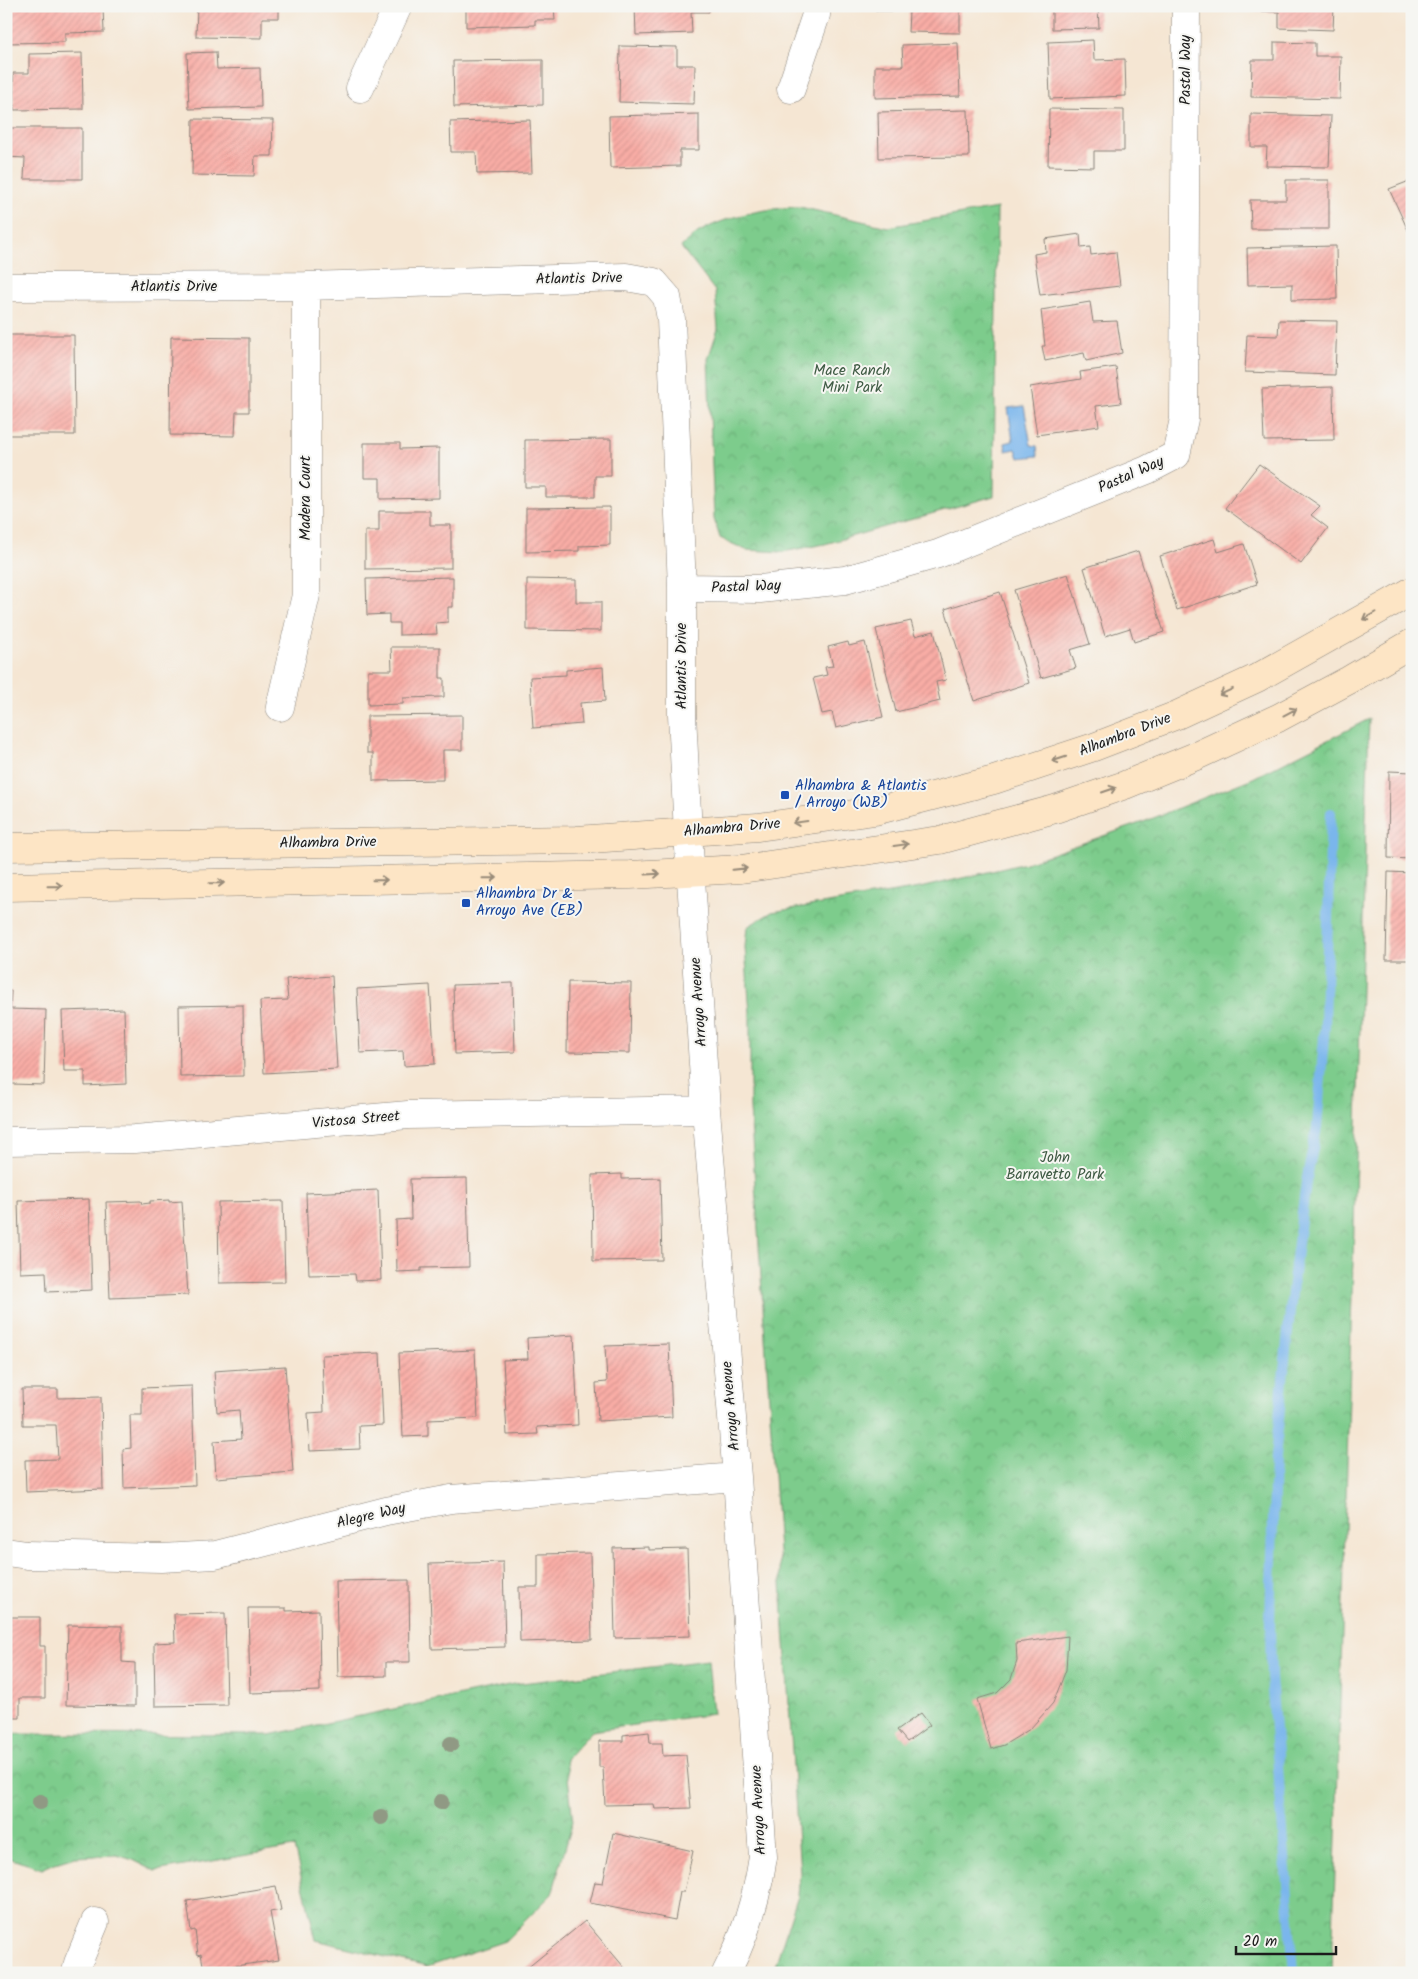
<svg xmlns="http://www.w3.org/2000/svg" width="1418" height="1979" font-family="Kalam,sans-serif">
	<defs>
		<pattern id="park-crowns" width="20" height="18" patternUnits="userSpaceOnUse" patternTransform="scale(1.25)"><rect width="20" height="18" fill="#7dcc8c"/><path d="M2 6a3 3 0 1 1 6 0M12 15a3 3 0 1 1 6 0" fill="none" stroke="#6baf78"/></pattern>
		<pattern id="building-hatch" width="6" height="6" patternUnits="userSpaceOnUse" patternTransform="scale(1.25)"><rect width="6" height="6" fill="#f9ada6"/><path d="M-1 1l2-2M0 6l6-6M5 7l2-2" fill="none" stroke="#d5948e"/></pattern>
	</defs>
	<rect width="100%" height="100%" fill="#f6f6f2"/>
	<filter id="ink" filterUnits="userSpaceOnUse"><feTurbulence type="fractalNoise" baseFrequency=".02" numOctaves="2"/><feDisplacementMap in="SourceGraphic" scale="10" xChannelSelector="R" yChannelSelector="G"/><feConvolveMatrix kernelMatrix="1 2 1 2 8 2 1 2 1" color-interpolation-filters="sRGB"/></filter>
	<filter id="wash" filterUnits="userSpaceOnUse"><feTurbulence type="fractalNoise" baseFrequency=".0096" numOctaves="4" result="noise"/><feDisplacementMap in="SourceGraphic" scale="20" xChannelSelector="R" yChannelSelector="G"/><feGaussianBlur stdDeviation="1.12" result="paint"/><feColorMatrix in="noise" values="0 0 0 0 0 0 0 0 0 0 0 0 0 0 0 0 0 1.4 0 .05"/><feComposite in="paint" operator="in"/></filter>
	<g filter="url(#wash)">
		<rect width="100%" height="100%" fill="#f5e6d3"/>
		<path fill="url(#park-crowns)" stroke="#4c7454" d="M800 207 888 227 997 208 994 496 825 544 782 552 746 550 720 538 714 519 708 359 718 329 715 291 681 247C687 242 693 236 699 232 729 215 766 208 800 207Z
			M1369 719 1332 1973 773 1972 798 1895 800 1873 750 1108V1014L745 947 747 927 772 912 920 888 1026 863 1146 821 1253 778Z
			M708 1660 713 1714 592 1731 566 1759 573 1821 552 1894 505 1941 427 1967 316 1940 294 1847 155 1871 133 1860 117 1855 75 1857 55 1863 42 1869 6 1857V1734L269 1735 514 1684Z"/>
		<path fill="#7ab6ec" stroke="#4b6984" d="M1024 406 1031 445 1037 446 1038 456 1019 458 1016 449 1006 451 1005 443 1013 441 1008 408Z"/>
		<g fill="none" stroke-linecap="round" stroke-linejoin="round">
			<path stroke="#7ab6ec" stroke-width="10" d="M1294 1973 1271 1677 1270 1622 1275 1457 1294 1273 1306 1183 1317 1127 1325 1024 1331 813"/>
		</g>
		<g id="blocks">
			<path fill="url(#building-hatch)" d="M6 6 103 8 104 32 65 33V42L6 43Z
				M197 6H279V18H262V38L196 37Z
				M466 6H554L555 20H535V25L466 27Z
				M635 6H709V12H691L692 33 636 35Z
				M876 6H960V33L908 32 909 11H876Z
				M1052 6H1098L1099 28 1052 29Z
				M1254 6H1334L1333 30 1279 28V12L1254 11Z
				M1093 40 1094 60 1125 59 1126 96 1050 99 1048 42Z
				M1274 42 1315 43V56H1341L1340 99 1251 97 1252 60H1274Z
				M958 43 960 96 875 98V66H903L902 45Z
				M620 46 677 47V65H695L694 104 619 102Z
				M216 52 217 69 260 68 261 107 189 109 187 53Z
				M82 53 83 109 14 110 13 73H29V54Z
				M543 60V105L454 107 453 61Z
				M1049 109 1124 110V151H1094V167L1048 166Z
				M968 110 969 157 879 158 878 112Z
				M699 114V150H680V166L610 168 609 116Z
				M1251 114 1331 116 1329 167 1266 166 1267 147H1251Z
				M193 119 273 120 272 156H255L254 176 192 175Z
				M530 120 532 173 477 174 476 152H451L450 122Z
				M6 128H82V179H24L25 158 6 157Z
				M1286 180H1329V229H1251L1250 200H1286Z
				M1412 180V239L1389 189Z
				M1080 234 1081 248 1090 247 1091 255 1116 252 1120 286 1040 295 1034 254 1046 252 1045 239Z
				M1336 246 1337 299 1292 300V284L1248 285 1247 248Z
				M1090 302 1093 322 1117 321 1122 353 1086 361 1084 353 1045 361 1042 346H1045L1041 310Z
				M1279 320 1337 321 1335 375 1245 372 1247 335 1278 336Z
				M7 335H74L75 435H7Z
				M171 337 249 338V412H236L235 436 170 435Z
				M1116 367 1121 403 1096 406 1099 426 1037 435 1030 387 1081 379 1080 372Z
				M1333 387 1334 440 1264 441 1262 389Z
				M611 439V476H595V497H546V487H525V440Z
				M364 443H400V449L439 448V498L380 499V478H364Z
				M1259 464 1320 506 1311 515 1328 528 1301 564 1225 508Z
				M610 507V545L579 546V551L526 552V508Z
				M379 511H430V525H451V568L365 569V531H379Z
				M1214 539 1218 552 1244 544 1257 584 1177 610 1160 556Z
				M1138 551 1164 632 1134 642 1130 628 1105 636 1084 568Z
				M1068 574 1090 644 1070 650 1076 668 1041 678 1014 590Z
				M453 577V607H448V622L436 623 437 634 399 635V623H389V614L367 615 366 579Z
				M527 579 576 580V602H601V631L527 630Z
				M1000 592 1029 683 974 701 945 609Z
				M911 621 915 636 934 631 946 680 936 682 940 701 896 712 876 629Z
				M848 642 849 646 865 642 883 717 836 728 832 712 822 714 813 678 827 675 825 667 833 666 828 647Z
				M391 647H440V678H444V697L403 698V704L368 705V670H392Z
				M603 667 605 701 580 703 582 724 533 728 530 677 566 675V670Z
				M462 715V750H443V780L373 781V753H367V716Z
				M1389 771 1412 772V859L1388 858Z
				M1388 872 1412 873V960H1386Z
				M332 976 337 1069 264 1073 260 1001 288 1000 286 979Z
				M568 982 631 983 630 1053 567 1052Z
				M513 983 515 1052 455 1054 453 985Z
				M430 985 435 1064 404 1066 403 1051 360 1053 357 989Z
				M6 991H11L10 1009 46 1010 44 1085 12 1084V1078H6Z
				M243 1005 244 1076 180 1077 179 1006Z
				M124 1009 126 1084 85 1086V1071H64L62 1011Z
				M622 1174V1179L660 1178 662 1260 593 1261 592 1175Z
				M467 1178 469 1267 421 1268V1271L397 1272 396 1220 411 1219 410 1179Z
				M378 1190 381 1280 356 1281 355 1274 309 1275 306 1193Z
				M89 1199 92 1290 47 1292 46 1272 20 1273 18 1201Z
				M169 1200V1202L182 1201 188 1295 110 1298 106 1202 141 1201 142 1204 150 1203V1201Z
				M283 1201 285 1282 219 1283 218 1202Z
				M574 1335 578 1425 537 1427 538 1434 507 1435 503 1360 528 1359 527 1338Z
				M669 1344 672 1417 598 1421 596 1383 607 1382 605 1346Z
				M475 1350 478 1418 428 1420V1436L403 1437 399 1353Z
				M380 1353 383 1425 359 1426 360 1449 310 1451 308 1413 324 1412 322 1355Z
				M285 1366 293 1472 216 1478 214 1441 241 1439 239 1410 217 1412 214 1371Z
				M192 1386 195 1485 124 1488 123 1449 131 1448 130 1415H142V1388Z
				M22 1389H58V1398L101 1397 103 1489 26 1492 25 1460 58 1459 56 1425H23Z
				M649 1547V1550L687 1549 690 1636 615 1638 613 1548Z
				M590 1553 592 1640 520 1642 519 1587H538V1554Z
				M503 1562 505 1647 432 1649 429 1564Z
				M409 1580 410 1662H386V1676L338 1677 336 1581Z
				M248 1608H286V1611L319 1610 320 1691 250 1693Z
				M225 1613 227 1705 155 1706 154 1643 175 1642 174 1614Z
				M6 1617H40V1646H45V1698H20V1718H6Z
				M68 1625 122 1626V1662L135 1663V1706L66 1705Z
				M1068 1636 1066 1670 1053 1703 1030 1729 1004 1745 991 1749 977 1699 997 1693 1011 1679 1017 1661 1016 1643Z
				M921 1713 930 1725 907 1742 897 1730Z
				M649 1732 650 1743H662L663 1756 686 1755 691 1808 655 1809 654 1804 605 1805 603 1767H599V1741H623V1735Z
				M613 1833 693 1851 684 1892H680L675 1920 590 1903 595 1882 603 1883Z
				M276 1886 281 1910 270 1912 279 1960 204 1970 201 1954 198 1955 195 1930 191 1931 187 1901Z
				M585 1921 629 1973H530L526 1969Z"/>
		</g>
	</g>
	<g filter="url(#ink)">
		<use href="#blocks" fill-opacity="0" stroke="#888178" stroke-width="1"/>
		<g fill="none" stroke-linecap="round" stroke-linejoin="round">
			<defs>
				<path id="minor" d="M360 88 398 6
					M791 89 816 15V6
					M6 287 306 286 626 277 654 282 667 297 671 319 682 588V714L688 833 706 1110 737 1477 763 1857C757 1897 745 1937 726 1973
					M682 588 760 589 845 580 938 554 1147 470 1176 455 1184 419 1186 6
					M280 707 306 595V286
					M6 1141 135 1139 408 1115 706 1110
					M6 1552 27 1555 161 1558 215 1555 386 1511 451 1499 737 1477
					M76 1973 78 1963 95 1922"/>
				<path id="secondary" d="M6 847 577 840 758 827 875 811 994 780 1094 747 1177 715 1257 678 1412 591
					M6 887 630 875 741 869 940 840 1055 809 1125 785 1196 756 1278 718 1349 680 1412 643"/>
			</defs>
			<use href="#minor" stroke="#888178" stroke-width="29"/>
			<use href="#secondary" stroke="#888178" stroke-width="29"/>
			<use href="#minor" stroke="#fff" stroke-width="28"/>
			<use href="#secondary" stroke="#fde5c5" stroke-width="28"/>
		</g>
		<g fill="#909984">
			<circle cx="451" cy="1744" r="8"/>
			<circle cx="40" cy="1802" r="8"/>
			<circle cx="441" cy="1802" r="8"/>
			<circle cx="381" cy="1817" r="8"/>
		</g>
		<defs><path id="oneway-shaft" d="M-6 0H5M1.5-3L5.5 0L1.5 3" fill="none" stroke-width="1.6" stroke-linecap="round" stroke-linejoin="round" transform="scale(1.25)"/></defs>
		<g stroke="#988b79">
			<use href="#oneway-shaft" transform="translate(1369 616) rotate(150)"/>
			<use href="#oneway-shaft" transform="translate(1226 692) rotate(155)"/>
			<use href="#oneway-shaft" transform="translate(1290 712) rotate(-28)"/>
			<use href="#oneway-shaft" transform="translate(1059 759) rotate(162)"/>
			<use href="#oneway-shaft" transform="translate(1109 790) rotate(-19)"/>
			<use href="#oneway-shaft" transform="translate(800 822) rotate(172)"/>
			<use href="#oneway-shaft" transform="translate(901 845) rotate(-8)"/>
			<use href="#oneway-shaft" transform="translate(740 869) rotate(-6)"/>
			<use href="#oneway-shaft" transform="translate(653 874) rotate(-3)"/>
			<use href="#oneway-shaft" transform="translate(490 878) rotate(-1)"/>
			<use href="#oneway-shaft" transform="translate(380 880) rotate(-1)"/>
			<use href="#oneway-shaft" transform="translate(217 883) rotate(-1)"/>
			<use href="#oneway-shaft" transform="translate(55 886) rotate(-1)"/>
		</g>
	</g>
	<g fill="#1a4fb4" stroke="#f6f6f2" stroke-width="2">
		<rect x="780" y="790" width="10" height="10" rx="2.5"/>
		<rect x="461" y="898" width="10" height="10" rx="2.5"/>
	</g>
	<g text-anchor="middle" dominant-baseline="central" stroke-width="4" stroke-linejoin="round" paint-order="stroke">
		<g font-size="15" fill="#1c1c1c" stroke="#f6f6f2">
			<text transform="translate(1186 70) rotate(-90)">Pastal Way</text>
			<text transform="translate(579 279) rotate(-1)">Atlantis Drive</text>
			<text x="174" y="287">Atlantis Drive</text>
			<text transform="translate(1131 475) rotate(-24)">Pastal Way</text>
			<text transform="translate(306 498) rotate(-90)">Madera Court</text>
			<text transform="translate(746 587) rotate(-2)">Pastal Way</text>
			<text transform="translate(682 666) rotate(-90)">Atlantis Drive</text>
			<text transform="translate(1125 735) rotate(-21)">Alhambra Drive</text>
			<text transform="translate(732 828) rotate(-5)">Alhambra Drive</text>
			<text transform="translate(328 843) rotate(-1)">Alhambra Drive</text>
			<text transform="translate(699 1002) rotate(-94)">Arroyo Avenue</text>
			<text transform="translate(356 1120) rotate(-5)">Vistosa Street</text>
			<text transform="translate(731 1406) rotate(-95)">Arroyo Avenue</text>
			<text transform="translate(371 1516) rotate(-13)">Alegre Way</text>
			<text transform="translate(759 1810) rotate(-93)">Arroyo Avenue</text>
		</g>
		<g font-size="15" fill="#3e5a43" stroke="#f6f6f2">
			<text x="852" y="371">Mace Ranch<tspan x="852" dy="17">Mini Park</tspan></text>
			<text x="1055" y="1158">John<tspan x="1055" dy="17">Barravetto Park</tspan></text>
		</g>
		<g font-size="15" fill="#164399" stroke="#f6f6f2" text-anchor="start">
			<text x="795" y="786">Alhambra &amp; Atlantis<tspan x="795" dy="17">/ Arroyo (WB)</tspan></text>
			<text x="476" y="894">Alhambra Dr &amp;<tspan x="476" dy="17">Arroyo Ave (EB)</tspan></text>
		</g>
	</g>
	<rect width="1418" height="1979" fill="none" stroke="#f6f6f2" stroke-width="25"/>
	<path d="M1236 1946v8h100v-8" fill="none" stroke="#1c1c1c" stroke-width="2.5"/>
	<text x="1243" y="1946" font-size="15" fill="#1c1c1c" stroke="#f6f6f2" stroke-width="4" paint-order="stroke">20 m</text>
</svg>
